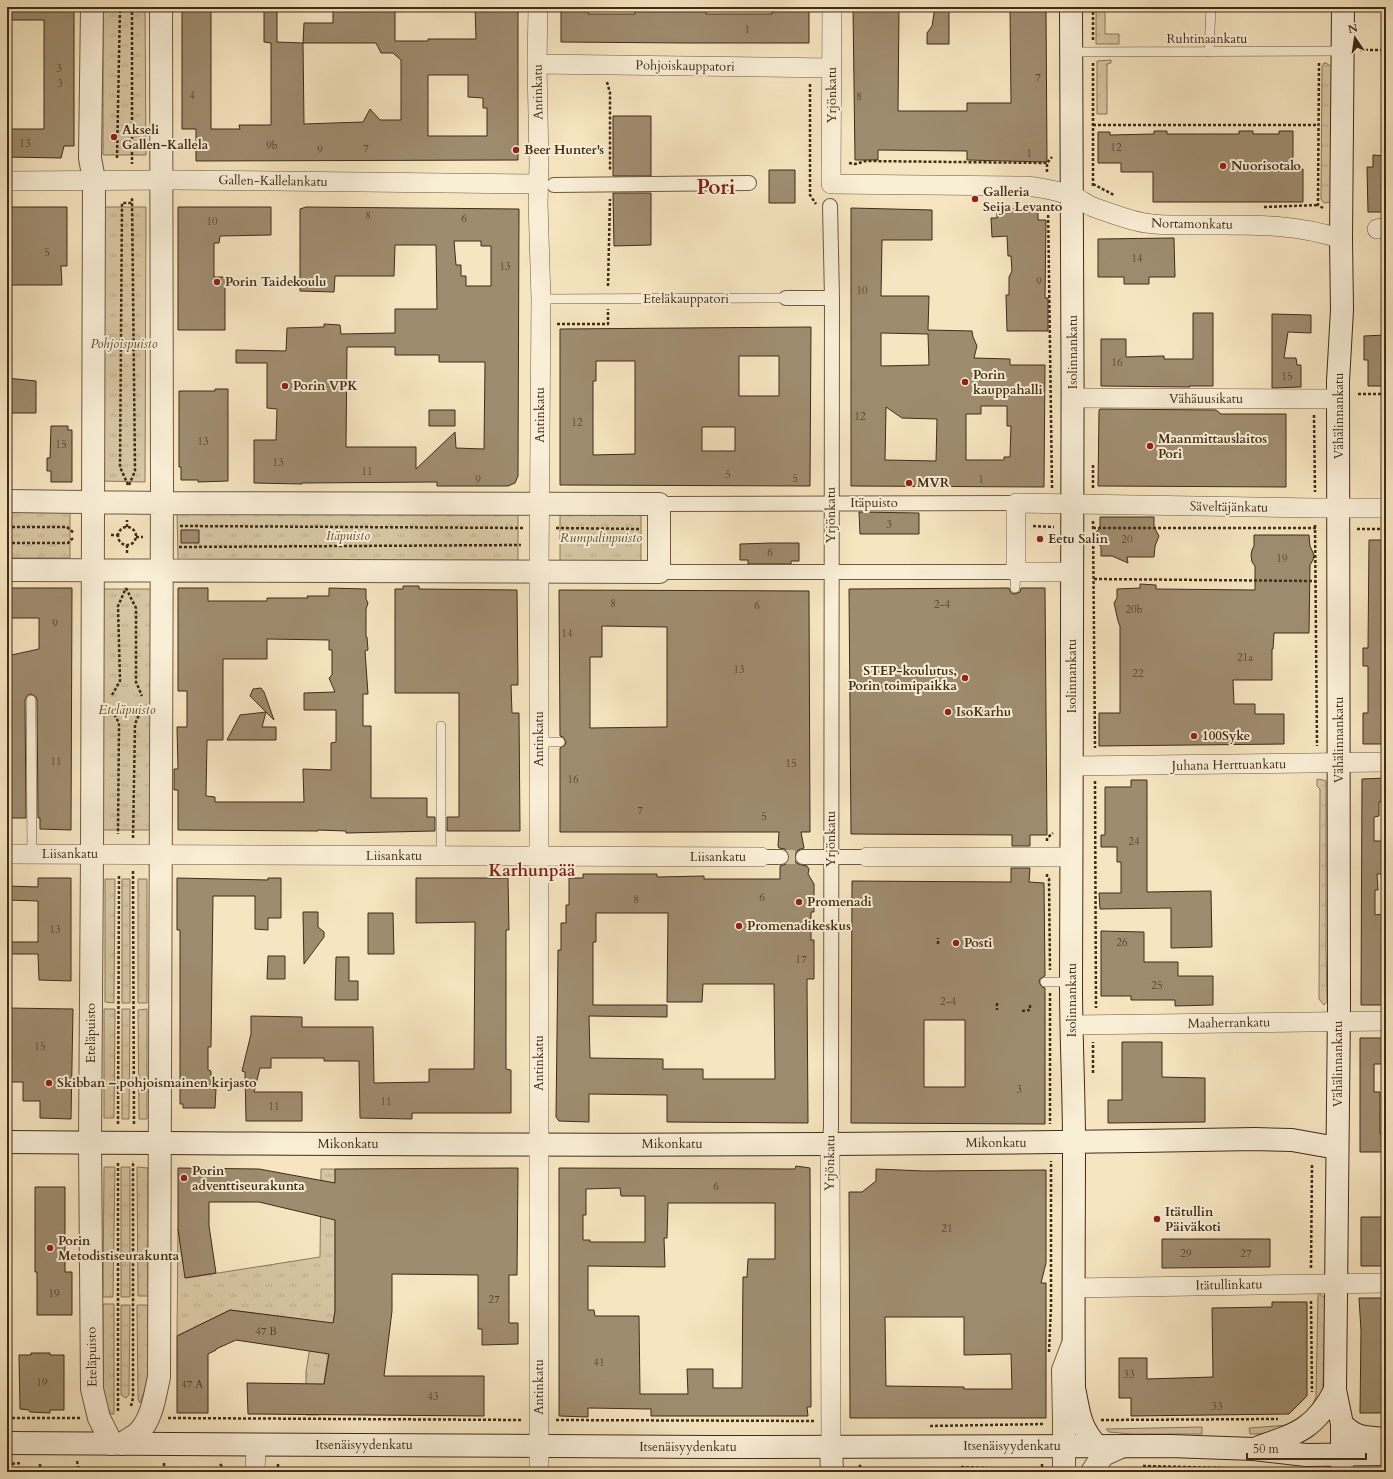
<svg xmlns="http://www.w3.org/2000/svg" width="1393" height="1479" font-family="Cardo,serif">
	<defs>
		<pattern id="grass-tufts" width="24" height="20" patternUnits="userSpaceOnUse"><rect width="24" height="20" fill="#d7c6a3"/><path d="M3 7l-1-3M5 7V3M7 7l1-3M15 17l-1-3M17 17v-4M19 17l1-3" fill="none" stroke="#baaa8c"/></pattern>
	</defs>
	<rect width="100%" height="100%" fill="#f6e5c0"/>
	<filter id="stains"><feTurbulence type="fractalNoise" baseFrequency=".005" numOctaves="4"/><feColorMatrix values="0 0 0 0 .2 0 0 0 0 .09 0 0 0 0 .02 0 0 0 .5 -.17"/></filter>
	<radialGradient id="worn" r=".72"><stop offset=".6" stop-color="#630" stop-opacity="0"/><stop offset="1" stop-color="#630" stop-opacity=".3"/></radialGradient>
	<path fill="url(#grass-tufts)" stroke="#8c795d" d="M103 7H145L146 155H103Z
		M1096 7H1105V34H1119V44H1096Z
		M1111 60V63L1107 64V114H1097V61Z
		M1324 63H1326L1332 67V202L1324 203 1321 199 1322 66Z
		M102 207H146L145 482 102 481Z
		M7 511H70V558H7Z
		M177 511 518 512V561H178Z
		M560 512H641V564L560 563Z
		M101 589H154L152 830H99Z
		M1317 779 1323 780 1326 781V950L1327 1002 1324 1005 1319 999 1320 789 1317 786Z
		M105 879H115L114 1003 105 1002Z
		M122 879H130V1003H122Z
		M138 879H147V1003H138Z
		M104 1009H115L114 1118H104Z
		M122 1009H130L129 1119H122Z
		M147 1009V1119H139L138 1010Z
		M104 1167H115L113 1297H103Z
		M121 1167H130V1297H121Z
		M137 1167 148 1168V1296H138Z
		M321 1169H335V1311L319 1415H306V1372L314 1321 230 1310 177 1336 178 1229 186 1278 320 1257Z
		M1318 1293 1325 1298 1323 1392 1306 1418 1316 1397Z
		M103 1304H114V1414H111L106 1405 103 1390Z
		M121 1305H130L129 1395 126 1398 121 1395Z
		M137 1305H148C148 1337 153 1374 140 1403L138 1399Z
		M1289 1425 1282 1433 1250 1434 1249 1428Z
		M1202 1427V1434H1131L1109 1432 1106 1429Z
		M71 1468H210L219 1472H11L12 1469H18Z
		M861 1470 1036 1471V1472H861Z"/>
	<path fill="#9f8c6f" stroke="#412c17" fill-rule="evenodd" d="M7 7H74V146H64L61 158 7 157V129H44V20H7Z
		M182 7H211V129H240L239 125H271V43L264 42V7H277V42L303 43 304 23H333V7H395V41H428V39H476L475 7H518V160L196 161V129H182ZM303 43H376L381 53H393L401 60V120H380L370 109 363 122 304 124ZM428 75H468V97L483 98V108H487V136H428Z
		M561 7H588V14H635V7H706V14H772V7H809V43H685L561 42Z
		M861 7H899L898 111H967V103H1011L1010 7H1046L1047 162 967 160V151L878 150V160H855L853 8H861Z
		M935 7H949V44H927V33L932 26Z
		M613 116H651V176H613Z
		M1154 131H1167V134H1239V131H1253V134H1279V131H1293V169H1303V202H1153V172H1121V163H1098V132H1110V135L1154 134Z
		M1373 155 1386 156V212H1368L1367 167H1373Z
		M769 170H795V203H769Z
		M613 193H651V245L614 246Z
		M7 207H67V266H61L62 285H7Z
		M178 207H271V235L220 236 219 243H214V277H225V330H178Z
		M306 207 519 209 518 476 515 483 508 486H437V482L302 483V484L254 483V440H276L277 409 267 408V363H236V350L286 351 287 328 324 327V324L340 325 341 334 395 333V309H437L436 245H395L394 276H335L334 292 300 291V209ZM454 241H481V246H491V286H466V276H461V265H456ZM347 347H395V355H439V362H485L484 449 456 448 455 432 416 469V447H346Z
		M851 208 932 210V240H882L881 296H929L928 330 972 331 973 337 977 346 974 358 1010 359V365H1045L1044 487 851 486ZM881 333 928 334 929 365 881 366ZM981 406H1007V426H1011L1010 457H1004V460H966V414H981ZM886 407 902 418 937 419 936 461 885 460Z
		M997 209H1038V220H1046L1045 298H1048V331H1007L1006 295H1009V277L1012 271 1011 256H1008L1007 236 992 237 991 218H997Z
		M1174 238 1175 277H1149V284H1124V277H1098V239Z
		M1193 313H1213V386H1189L1190 387 1101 386V339H1126V357L1164 356V359H1193Z
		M1272 314 1311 315V333L1288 332 1284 358H1296L1297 365H1301V387L1272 388Z
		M811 327 810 486 560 485V329ZM739 356H779V396H739ZM596 361H635V454L593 455V381H596ZM702 427H735V451H702Z
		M1386 335V386H1368V360H1364V336Z
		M7 378 36 381V413H7Z
		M215 389H228V481L198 482V480H181V467H179V391H215Z
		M1100 409 1216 410 1221 414H1286V487L1098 486 1099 410Z
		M429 410H455V426H429Z
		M51 426H68V430H72V482H51V471H47V458H50Z
		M859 512 919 513V534H860Z
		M1100 517H1154V527L1159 536 1155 546 1154 557H1127L1128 563 1112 556H1101V547L1098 543 1096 536 1097 531 1100 528Z
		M181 530H199V543H181Z
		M1254 535H1309L1310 546 1314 555 1313 560 1310 565 1309 633H1274L1273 649H1272V680H1233L1234 704H1255V714H1284V744L1099 746V713H1120V626L1118 621 1114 603 1117 598V589L1140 588V584L1156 585V589L1255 590V566L1252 562 1251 555 1252 550 1254 546Z
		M1369 540H1386V744H1363V713H1368V666H1363V648H1368Z
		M771 543H799V561H791V564H748V560H740V544Z
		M403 586H419V589L517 590 518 685H511L512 713H519L520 831H447V817H459V693H395V589H403Z
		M7 588H72L71 830 40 829V818H38L37 700 36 697 31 694 28 695 25 700 26 818H7V656L39 649V618H7Z
		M178 588H208V601H267V598H308L307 596H329V588L366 589V599L368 603 366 609V637H367L368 650 365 651 368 694H363V726H371V798H427V817H435V831L346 833V831L318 830V831L178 830V790H174V769H178L177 727H187V691H178ZM267 639 329 640V650H332V675L329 678 335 692 304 693V710H336V742L331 743V770L303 769 304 802H215V797L206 796 207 740H223V659H267Z
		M1009 588 1011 593 1015 594 1020 592 1021 588H1045L1047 835H1030V846H1012V835L851 834 849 589Z
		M559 590 809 591 810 832H801L804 848 798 850 795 857V861L798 864 807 866 809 869 808 874 814 884V912H811V940H814V979H807L808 1123 667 1122V1095L589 1094V1122L559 1121 556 1117 558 950H561V923H566V905H569V878H583V874H657V877L704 876V879H780V866L786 864 789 857 788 852 785 849 779 848 778 846 779 832H560V748L565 745 566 742 563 737 560 736ZM602 626 667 627V727L590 728V657H602ZM596 913H668L667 1002H702L703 984H774L775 1079H703V1069H663V1059L590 1058 589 1016 667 1017V1005H593V942H596Z
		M261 688 264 692 274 720 266 712 262 727H276V740H227L240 715 266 712 250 696 253 689Z
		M1386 778V802H1379V816L1374 817V841H1383V874H1377L1378 890H1375V915L1383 914 1384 933H1386V1005H1361L1362 779Z
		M1131 780H1147V892L1211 891 1212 947 1171 948V908L1100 909 1099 893H1121V862H1117V847H1101V835H1105V787H1131Z
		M1011 868H1030L1029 882 1044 883 1045 976 1040 979 1039 982 1042 987 1045 988V1124L851 1123 852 881 1011 882ZM924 1020H965V1087H924Z
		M38 878H71V981L39 980 38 954H7V942H38V901L7 900V886L38 887Z
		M177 878 268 880V878H281V918H268V930L255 929V896H213L211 1047H208V1070L211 1071V1086H213V1089H216L215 1108H183V1104H180V930H177Z
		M416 878H508L509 930H506V1069L511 1070V1113H412V1119L360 1118 359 1061H324V1058H271V1068H260L254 1092H302V1121H246L245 1072 242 1071 251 1034V1016L302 1017V1027H373L374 1083 429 1082V1069H474L475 922 416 923Z
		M303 912H318V927L324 932V937L304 964Z
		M368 913H393L394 954H368Z
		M1101 931 1144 932V962H1178V976H1213V1005L1175 1006V1000H1131V996H1101Z
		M268 956H285V979H267Z
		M336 957H349V981H358V1000H335Z
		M7 1008 73 1009 71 1119 40 1118V1101H23V1082H7Z
		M1360 1038H1386V1064H1374V1092H1380V1134H1386V1152H1360Z
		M1122 1042H1162V1077L1205 1078V1122L1108 1123V1100H1122Z
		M796 1166 810 1168 811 1407H807L808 1416H651V1409L588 1408V1417L559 1416V1168L795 1169ZM620 1188 621 1196H645V1242H590V1240H583V1215H586V1189ZM668 1203H775V1259H748L747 1277H743L742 1388H713V1369H687L688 1394H640L639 1316H595L594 1310H588V1266L665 1267 664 1238H667Z
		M178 1168 259 1169 335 1183V1169L518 1168 517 1275H509V1323H518V1344L482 1345V1329H478V1275L392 1274V1311L384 1376H484V1416L248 1414 247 1383 324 1384 329 1354 236 1340 216 1349V1350L208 1354V1413H177V1336L230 1310 333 1323 335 1311V1220L259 1202H209V1226L216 1273 185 1278 178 1229Z
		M876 1169 924 1171 1046 1170V1263L1041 1283H1046V1418H850L849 1192H862L876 1181ZM885 1317H964V1355L1011 1354 1012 1389H964V1387L886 1386Z
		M35 1187H65V1272H72V1315H37V1272H35Z
		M1361 1217H1385V1266H1361Z
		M1162 1239H1270V1267L1162 1268Z
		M1359 1298H1386V1413H1360L1361 1331Z
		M1272 1302H1307V1396L1289 1414 1131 1416V1398H1119V1358H1147V1379L1213 1377 1212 1308 1272 1307Z
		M31 1353H50V1355H64V1410H50V1413L30 1412 29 1410 20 1409 19 1355H31Z"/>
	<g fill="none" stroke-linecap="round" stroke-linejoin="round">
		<path stroke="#d2c09e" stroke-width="14" stroke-dasharray="14 7" stroke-linecap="butt" d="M781 857H803"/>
		<defs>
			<path id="service" d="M1072 52 1342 51
				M1209 52 1211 7
				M541 299 786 298
				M1015 588 1016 572
				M31 700 32 854
				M539 742H560
				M441 856V726
				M1045 982H1071"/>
			<path id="pedestrian" d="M554 185 749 183
				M786 298H832
				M659 504 1016 503
				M659 572H1016
				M761 857H781
				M803 857H867
				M830 1144 831 1127 832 298 830 206"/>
			<path id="minor" d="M538 7 537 64 539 165 538 203 541 299 539 572V1472
				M832 7 831 184 1027 186C1042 188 1057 190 1072 196 1079 198 1086 204 1093 207 1110 213 1128 220 1145 223 1163 226 1182 225 1200 225 1248 225 1295 223 1341 239
				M537 64 832 68
				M7 181 177 180 539 184
				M1377 229 1386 227
				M1073 398 1339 399
				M1072 572H1016V503L1315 508H1386
				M1073 766 1386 762
				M7 854 761 857
				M867 857H1072
				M1072 1025 1386 1021
				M830 1144 831 1447
				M1073 1288 1386 1283
				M255 1472 256 1445"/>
			<path id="tertiary" d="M92 7 90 158 94 180 92 854 90 1143 92 1389 99 1418 112 1444
				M7 501 161 503 659 504V572L7 570
				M122 1444C127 1440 133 1437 138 1433 152 1420 155 1395 159 1377L162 486 161 7
				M831 1447 832 1472
				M1064 1472V1420L1063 1370 1073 1344
				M1092 1472 1103 1455 1123 1446"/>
			<path id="secondary" d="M1071 7C1074 333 1072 659 1071 985 1071 1038 1074 1092 1074 1145 1074 1226 1073 1307 1074 1388 1079 1412 1079 1426 1096 1445
				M7 1142C423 1145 839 1147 1255 1139L1292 1140 1337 1148
				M1342 1424C1356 1439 1366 1437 1386 1439
				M7 1443 708 1447 1170 1446 1254 1449 1306 1455 1386 1454
				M1259 1447C1297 1434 1316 1428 1335 1390
				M1342 1472V1424L1335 1390 1339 1007 1338 381 1342 310 1341 239 1343 7"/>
		</defs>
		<use href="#service" stroke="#6e5a41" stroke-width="10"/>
		<use href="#pedestrian" stroke="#6e5a41" stroke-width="16"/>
		<use href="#minor" stroke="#6e5a41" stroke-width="20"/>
		<use href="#tertiary" stroke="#6e5a41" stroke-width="24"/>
		<use href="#secondary" stroke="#412c17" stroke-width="24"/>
		<path stroke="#412c17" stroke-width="2.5" stroke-dasharray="3 2" stroke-linecap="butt" d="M132 7V164
			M1093 40V7
			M1360 50H1386
			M1093 63V188
			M1319 63 1318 205 1323 208
			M607 82 610 93V170
			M810 84V195L816 204
			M1093 125H1318
			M117 158 120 7
			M849 163 855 164 866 161 1047 163
			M1047 172V163L1052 157
			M1093 184 1114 195
			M1048 205 1052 488
			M1264 207 1318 205
			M608 286 610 199
			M557 324H608V309
			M1358 394H1386
			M1314 415 1315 492
			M1093 465V488
			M128 485 120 467 122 203H132
			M129 485 135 471 132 197
			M1093 521 1095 748
			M1315 525 1317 746
			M180 526 523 528
			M1033 526 1054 527
			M7 527H67L74 533
			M127 527V520
			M118 536a9 9 0 1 1 18 0a9 9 0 1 1-18 0Z
			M556 528 641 529
			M1093 528H1316
			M1357 529H1386
			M111 535H118
			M136 537H143
			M7 543H68L74 537
			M179 547 521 545
			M127 553V545
			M1094 579 1315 581
			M126 588 136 608V682L142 696
			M112 695 120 681 118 606 126 588
			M112 710 119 723 118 834
			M1095 781 1096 1008
			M133 838 135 724 142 708
			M1047 841V838L1053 833
			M133 871 134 1126
			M1047 874V877L1049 879 1050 970
			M938 944V938
			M1050 993V1124
			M997 1003V1010
			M1022 1011 1030 1010V1004
			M1093 1073V1042
			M118 1124 119 875
			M1311 1268 1312 1163
			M1311 1301 1312 1392
			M1049 1352 1051 1307V1161
			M131 1406 133 1398V1161
			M118 1411V1163
			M7 1418H80
			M168 1418 523 1420
			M556 1420 815 1421
			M1101 1420 1278 1419
			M930 1426 1045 1424
			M77 1461 79 1472
			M164 1463V1472
			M7 1464 22 1463
			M220 1464 227 1472
			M1042 1464V1472
			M1143 1466 1224 1468
			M961 1467 1042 1470
			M40 1472V1463
			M278 1472V1463
			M857 1472 860 1467V1464"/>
		<use href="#service" stroke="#f9eed6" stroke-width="9"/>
		<use href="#pedestrian" stroke="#f9eed6" stroke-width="14"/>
		<use href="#minor" stroke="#f9eed6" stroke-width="19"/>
		<use href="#tertiary" stroke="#f9eed6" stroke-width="22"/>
		<use href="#secondary" stroke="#f9eed6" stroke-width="22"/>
	</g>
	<g fill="#8f2418" stroke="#f9eed6" stroke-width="1.5">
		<circle cx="114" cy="137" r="4"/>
		<circle cx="516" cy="150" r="4"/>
		<circle cx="1223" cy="166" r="4"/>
		<circle cx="975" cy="199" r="4"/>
		<circle cx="217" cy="282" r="4"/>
		<circle cx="965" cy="382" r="4"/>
		<circle cx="285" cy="386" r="4"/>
		<circle cx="1150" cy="446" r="4"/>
		<circle cx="909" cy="483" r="4"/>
		<circle cx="1040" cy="539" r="4"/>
		<circle cx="965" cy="678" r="4"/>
		<circle cx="948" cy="712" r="4"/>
		<circle cx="1194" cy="736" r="4"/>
		<circle cx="799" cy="902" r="4"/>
		<circle cx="739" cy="926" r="4"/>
		<circle cx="956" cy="943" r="4"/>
		<circle cx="49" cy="1083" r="4"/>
		<circle cx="184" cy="1178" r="4"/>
		<circle cx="1157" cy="1219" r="4"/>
		<circle cx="50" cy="1248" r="4"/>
	</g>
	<g text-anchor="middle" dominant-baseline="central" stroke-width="4" stroke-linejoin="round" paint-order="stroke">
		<g font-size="11" fill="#58442d">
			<text x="747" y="29">1</text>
			<text x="59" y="68">3</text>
			<text x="1038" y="77">7</text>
			<text x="60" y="83">3</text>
			<text x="192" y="95">4</text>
			<text x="859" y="96">8</text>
			<text x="25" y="143">13</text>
			<text x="272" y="145">9b</text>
			<text x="1116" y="147">12</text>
			<text x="366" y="148">7</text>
			<text x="320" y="149">9</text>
			<text x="1029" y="153">1</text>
			<text x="368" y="215">8</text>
			<text x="464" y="218">6</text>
			<text x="212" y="221">10</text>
			<text x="47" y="252">5</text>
			<text x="1137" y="258">14</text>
			<text x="505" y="266">13</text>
			<text x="1039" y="281">9</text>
			<text x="862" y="290">10</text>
			<text x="1117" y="362">16</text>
			<text x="1287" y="376">15</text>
			<text x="860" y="416">12</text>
			<text x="577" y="422">12</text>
			<text x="203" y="441">13</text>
			<text x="61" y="444">15</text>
			<text x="278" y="462">13</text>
			<text x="367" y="471">11</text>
			<text x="728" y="474">5</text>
			<text x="795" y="478">5</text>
			<text x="478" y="479">9</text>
			<text x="981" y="479">1</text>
			<text x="889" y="524">3</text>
			<text x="1127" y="539">20</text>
			<text x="770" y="552">6</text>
			<text x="1282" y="558">19</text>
			<text x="613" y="603">8</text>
			<text x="942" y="604">2-4</text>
			<text x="757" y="605">6</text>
			<text x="1134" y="609">20b</text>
			<text x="55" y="623">9</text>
			<text x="567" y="633">14</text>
			<text x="1245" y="657">21a</text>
			<text x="739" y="669">13</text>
			<text x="1138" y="673">22</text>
			<text x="56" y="761">11</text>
			<text x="791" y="763">15</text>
			<text x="573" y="779">16</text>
			<text x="640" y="810">7</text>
			<text x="764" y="816">5</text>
			<text x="1134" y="841">24</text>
			<text x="762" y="897">6</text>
			<text x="636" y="899">8</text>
			<text x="55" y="929">13</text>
			<text x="1122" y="942">26</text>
			<text x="801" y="959">17</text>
			<text x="1157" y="985">25</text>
			<text x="948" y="1001">2-4</text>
			<text x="40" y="1046">15</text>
			<text x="1019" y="1089">3</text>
			<text x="386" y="1101">11</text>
			<text x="274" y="1106">11</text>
			<text x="716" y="1186">6</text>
			<text x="947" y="1228">21</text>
			<text x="1186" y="1253">29</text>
			<text x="1246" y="1253">27</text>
			<text x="54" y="1293">19</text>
			<text x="494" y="1299">27</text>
			<text x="266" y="1331">47 B</text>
			<text x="599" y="1362">41</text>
			<text x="1129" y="1374">33</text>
			<text x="42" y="1382">19</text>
			<text x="192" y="1384">47 A</text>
			<text x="433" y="1396">43</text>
			<text x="1217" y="1406">33</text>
		</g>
		<g font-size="13" fill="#412c17" stroke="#f9eed6">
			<text x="1207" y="39">Ruhtinaankatu</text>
			<text transform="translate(685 66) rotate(1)">Pohjoiskauppatori</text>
			<text transform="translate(538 92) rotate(-91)">Antinkatu</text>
			<text transform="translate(832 95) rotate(-90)">Yrjönkatu</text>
			<text transform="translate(273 181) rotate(1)">Gallen-Kallelankatu</text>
			<text transform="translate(1192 224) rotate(1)">Nortamonkatu</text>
			<text x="686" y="299">Eteläkauppatori</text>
			<text transform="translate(1073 352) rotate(-90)">Isolinnankatu</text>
			<text x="1206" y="399">Vähäuusikatu</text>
			<text transform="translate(540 415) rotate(-90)">Antinkatu</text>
			<text transform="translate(1339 416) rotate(-90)">Vähälinnankatu</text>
			<text x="874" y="503">Itäpuisto</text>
			<text transform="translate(1229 507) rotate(1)">Säveltäjänkatu</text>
			<text transform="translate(831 515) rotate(-90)">Yrjönkatu</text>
			<text transform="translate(1072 676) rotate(-90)">Isolinnankatu</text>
			<text transform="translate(539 739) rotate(-90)">Antinkatu</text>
			<text transform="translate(1339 740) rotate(-90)">Vähälinnankatu</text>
			<text transform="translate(1229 765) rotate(-1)">Juhana Herttuankatu</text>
			<text transform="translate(831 839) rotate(-90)">Yrjönkatu</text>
			<text x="70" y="854">Liisankatu</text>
			<text x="394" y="856">Liisankatu</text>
			<text x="718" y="857">Liisankatu</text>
			<text transform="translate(1072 1000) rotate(-90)">Isolinnankatu</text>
			<text transform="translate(1229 1023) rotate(-1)">Maaherrankatu</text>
			<text transform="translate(91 1033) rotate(-90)">Eteläpuisto</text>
			<text transform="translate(539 1063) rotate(-90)">Antinkatu</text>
			<text transform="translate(1338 1064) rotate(-90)">Vähälinnankatu</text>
			<text x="996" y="1143">Mikonkatu</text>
			<text x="348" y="1144">Mikonkatu</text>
			<text x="672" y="1144">Mikonkatu</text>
			<text transform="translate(830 1163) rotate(-89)">Yrjönkatu</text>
			<text transform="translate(1229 1285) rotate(-1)">Itätullinkatu</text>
			<text transform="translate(92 1357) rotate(-91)">Eteläpuisto</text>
			<text transform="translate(539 1387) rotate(-90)">Antinkatu</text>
			<text x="364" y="1445">Itsenäisyydenkatu</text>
			<text x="1012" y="1446">Itsenäisyydenkatu</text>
			<text x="688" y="1447">Itsenäisyydenkatu</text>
		</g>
		<g font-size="13" font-weight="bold" fill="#412c17" stroke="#f9eed6" text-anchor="start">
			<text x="122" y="130">Akseli<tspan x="122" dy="15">Gallen-Kallela</tspan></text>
			<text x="524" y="150">Beer Hunter's</text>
			<text x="1231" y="166">Nuorisotalo</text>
			<text x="983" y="192">Galleria<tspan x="983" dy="15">Seija Levanto</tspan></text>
			<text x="225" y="282">Porin Taidekoulu</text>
			<text x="973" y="375">Porin<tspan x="973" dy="15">kauppahalli</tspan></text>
			<text x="293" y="386">Porin VPK</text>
			<text x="1158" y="439">Maanmittauslaitos<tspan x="1158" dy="15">Pori</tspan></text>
			<text x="917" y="483">MVR</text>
			<text x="1048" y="539">Eetu Salin</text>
			<text x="957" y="671" text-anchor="end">STEP-koulutus,<tspan x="957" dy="15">Porin toimipaikka</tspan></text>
			<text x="956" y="712">IsoKarhu</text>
			<text x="1202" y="736">100Syke</text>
			<text x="807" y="902">Promenadi</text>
			<text x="747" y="926">Promenadikeskus</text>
			<text x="964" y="943">Posti</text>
			<text x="57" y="1083">Skibban – pohjoismainen kirjasto</text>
			<text x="192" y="1171">Porin<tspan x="192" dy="15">adventtiseurakunta</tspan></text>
			<text x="1165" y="1212">Itätullin<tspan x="1165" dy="15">Päiväkoti</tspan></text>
			<text x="58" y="1241">Porin<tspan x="58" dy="15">Metodistiseurakunta</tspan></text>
		</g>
		<g font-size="13" font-style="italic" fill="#5f4b33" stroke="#f9eed6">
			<text x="124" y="344">Pohjoispuisto</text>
			<text x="348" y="536">Itäpuisto</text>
			<text x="601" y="538">Rumpalinpuisto</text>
			<text x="127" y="710">Eteläpuisto</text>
		</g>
		<g font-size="17" font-weight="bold" fill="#7a1f14" stroke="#f9eed6">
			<text x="532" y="870">Karhunpää</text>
		</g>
		<g font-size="21" font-weight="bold" fill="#7a1f14" stroke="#f9eed6">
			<text x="716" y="187">Pori</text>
		</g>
	</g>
	<rect width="1393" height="1479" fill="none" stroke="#f6e5c0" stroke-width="24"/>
	<rect x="8" y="8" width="1377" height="1463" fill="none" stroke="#412c17" stroke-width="2"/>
	<rect x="12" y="12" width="1369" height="1455" fill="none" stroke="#412c17"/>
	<g transform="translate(1355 38) rotate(347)" stroke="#f9eed6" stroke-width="3" paint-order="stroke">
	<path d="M0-3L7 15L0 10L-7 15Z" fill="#412c17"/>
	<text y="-6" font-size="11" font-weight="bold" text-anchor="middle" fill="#412c17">N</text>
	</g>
	<path d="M1247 1453v6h119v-6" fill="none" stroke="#412c17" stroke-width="2"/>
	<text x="1253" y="1453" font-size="12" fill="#412c17" stroke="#f9eed6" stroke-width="3" paint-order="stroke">50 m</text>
	<rect width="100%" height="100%" filter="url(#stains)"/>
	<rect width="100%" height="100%" fill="url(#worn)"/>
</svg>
